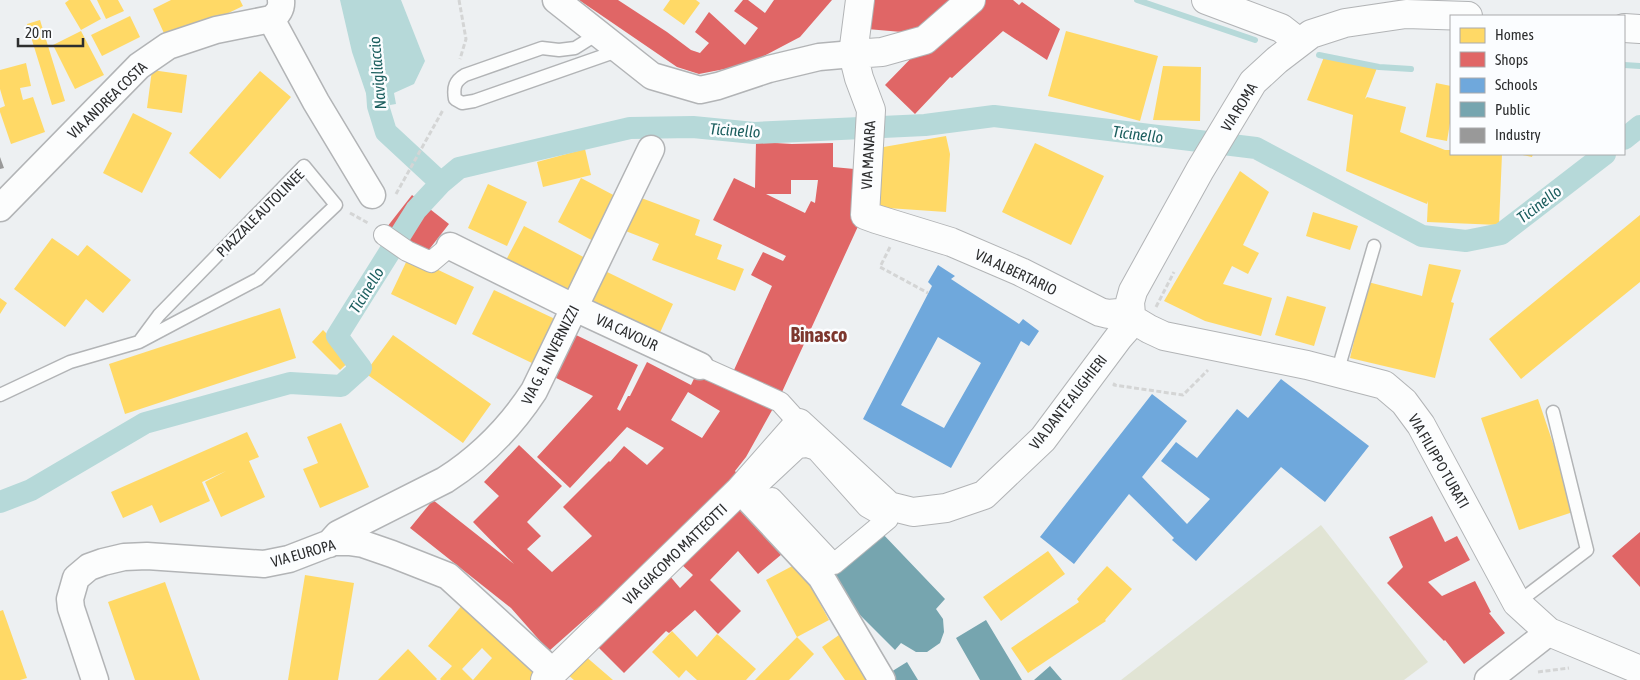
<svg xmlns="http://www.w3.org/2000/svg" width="1640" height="680" font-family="'Asap Condensed',sans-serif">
	<rect width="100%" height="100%" fill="#edf0f2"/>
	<path fill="#e1e4d4" d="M1321 525 1428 662 1404 680H1121Z"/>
	<path fill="#b6d9d9" d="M340 0H401L425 61 414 84 394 93 396 104 390 105 387 92 382 94 385 104 371 108 352 52Z"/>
	<path fill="#ffd966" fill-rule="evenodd" d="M69 0H90L101 19 81 30 65 3Z
		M97 0H118L124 11 106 19Z
		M171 0H240L243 6 168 42 153 9Z
		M670 0H696L700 3 684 25 663 10Z
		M130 16 140 37 102 56 91 35Z
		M40 20 65 101 52 105 27 24Z
		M81 31 104 75 75 89 53 45Z
		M1066 31 1158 56 1140 121 1048 96Z
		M1324 57 1377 68 1365 99 1367 97 1406 107 1400 132 1445 150H1451V154H1502L1499 225 1427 222 1428 201 1427 204 1346 171 1353 115 1307 100Z
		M26 63 31 86 20 88 23 100 33 97 45 132 11 144 0 112V108L5 106 0 89V70Z
		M1163 66 1201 67 1200 121 1153 120Z
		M152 70 187 75 182 113 147 108Z
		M260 71 291 97 220 179 189 153Z
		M1436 83 1451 86V117L1447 141 1426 137Z
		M133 113 172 133 142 193 103 173Z
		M946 136 950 154 946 212 873 207 878 148Z
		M1035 143 1104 176 1071 245 1002 212Z
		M585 149 591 175 543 187 537 162Z
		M1518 154H1533L1532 157Z
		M1240 171 1269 192 1243 245 1259 253 1248 274 1232 266 1223 284 1272 298 1261 336 1205 321 1164 301Z
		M581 178 621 199 597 243 558 222Z
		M488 184 527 202 507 246 468 228Z
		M636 196 700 220 695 235 722 245 717 259 744 269 735 291 652 260 659 244 623 230Z
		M1313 212 1358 226 1350 250 1306 236Z
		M1640 215V282L1521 379 1489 339Z
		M524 226 593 262 574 298 505 262Z
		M52 238 78 256 87 245 131 280 103 313 86 299 65 327 14 289Z
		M409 256 474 287 456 325 391 294Z
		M1429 264 1461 270 1451 302 1454 303 1435 378 1350 358 1368 282 1422 296Z
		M603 270 673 304 658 337 587 304Z
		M494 290 555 319 534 364 472 334Z
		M1287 296 1326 307 1314 346 1275 335Z
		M0 298 7 303 0 314Z
		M280 308 296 358 125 414 109 364Z
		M323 330 352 359 340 370 312 342Z
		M393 335 491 404 463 443 365 373Z
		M1538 399 1576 511 1519 530 1481 418Z
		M341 423 369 487 320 508 303 469 318 463 307 437Z
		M247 432 259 457 249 461 265 497 221 517 205 482 226 471 202 482 210 501 160 523 152 505 123 518 111 492Z
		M1048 551 1065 574 1001 621 983 597Z
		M798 563 829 620 797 637 814 654 789 680H755L797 637 766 580Z
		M1107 566 1132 589 1105 620 1106 621 1028 673 1011 648 1079 602 1077 599Z
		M305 575 354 583 338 680H288Z
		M165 582 200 680H135L108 602Z
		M463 604 539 671 530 680H441L440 679 452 666 428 646ZM482 648 492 658 473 680 462 669Z
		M3 610 27 678 20 680H0V611Z
		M672 631 697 657 717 634 756 669 746 680H697L686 670 679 678 652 652Z
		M839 635 870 680H845L822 647Z
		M408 649 437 679 436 680H378Z
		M584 655 613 680H574L567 674Z"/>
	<path fill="#e06666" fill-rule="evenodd" d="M579 0H618L667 32 691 50 700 53 709 43 695 32 709 12 745 45 758 28 734 11 743 0H748L765 13 774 0H832L800 37 758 59 735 67 699 74 677 67Z
		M870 0H964L925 34 867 29Z
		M979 0H1013L1019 5 1022 2 1060 29 1047 60 1003 31 952 78 950 77 915 114 885 85 921 48Z
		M756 142 792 144 833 143V167L865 170 860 222 782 392 734 370 772 286 751 275 763 252 783 261 786 256 713 220 734 178 755 188ZM791 180H818L815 203 811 201 805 213 766 194H791Z
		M412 195 449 224 424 256 387 227Z
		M574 334 638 365 617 409 620 411 628 396H630L647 362 691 385 699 368 775 405 746 457 735 471 740 478 673 541 549 651 511 608 410 528 433 500 514 564 473 522 499 496 484 482 519 445 562 486 527 522 541 536 527 549 552 572 592 536 563 507 609 461 610 462 624 446 647 465 664 448 627 427 570 488 537 457 593 396 552 376ZM688 392 720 411 702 438 671 420Z
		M741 500 788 549 758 574 738 551 710 580 741 611 718 634 695 610 669 633 666 631 624 673 596 645 669 575 680 588 693 575 681 564Z
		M1432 516 1445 542 1457 536 1470 560 1428 582 1442 596 1475 581 1491 612 1489 613 1505 633 1464 664 1445 640 1444 641 1387 583 1403 567 1389 537Z
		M1640 532V587L1612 556Z"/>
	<path fill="#6fa8dc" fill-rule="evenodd" d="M938 265 955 276 951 279 1019 324 1023 319 1039 331 1029 346 1021 341 951 468 863 419 932 286 928 282ZM938 337 981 363 944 428 901 405Z
		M1281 379 1369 446 1325 502 1281 467 1196 561 1172 540 1174 538 1129 494 1074 564 1040 537 1152 394 1187 421 1142 477 1187 524 1210 499 1161 461 1176 442 1197 458 1237 409 1248 418Z"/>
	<path fill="#76a5af" d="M881 532 945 599 936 609 943 619 944 632 940 643 927 652H916L901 643 895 650 827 582Z
		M986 620 1022 680H980L956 638Z
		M907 662 918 680H889L886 675Z
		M1050 666 1062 680H1034Z"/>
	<path fill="#999" d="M0 157 4 168 0 169Z"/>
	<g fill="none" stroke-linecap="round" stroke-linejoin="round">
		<path stroke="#b6d9d9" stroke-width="6" d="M1137 0 1255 40
			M1319 55 1379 67 1411 69
			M1624 65 1640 66"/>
		<path stroke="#b6d9d9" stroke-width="22" d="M376 77 378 106 386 132 441 183
			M1624 139 1640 126
			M0 502 31 490 145 423 290 383 341 386 361 368 337 336 416 210 441 183 459 168 630 128 693 127 754 133 925 125 994 116 1256 148 1422 236 1466 241 1501 234 1605 154"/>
		<defs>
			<path id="service" d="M599 33 575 48 559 50 542 48 465 75C455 81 453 87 455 99L462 103 474 101 620 50
				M1337 373 1374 246
				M0 395 70 362 139 342 258 279 336 205 304 166 159 315 139 342
				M1517 603 1587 550 1553 412"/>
			<path id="pedestrian" d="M384 235 407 251 431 262 450 246
				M700 366 780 402 799 423
				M807 447 816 450 867 507 888 519 834 564 772 498 765 505 753 493V490L798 448Z"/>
			<path id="minor" d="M556 0 652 76 700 90 718 86 769 69 819 57 853 54
				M271 19 316 102 372 195
				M0 208 139 66 168 46 216 30 271 19C278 14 282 9 281 0
				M450 246 575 308 700 366
				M740 490 821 577 882 680
				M329 544 338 534 445 480C481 457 511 426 534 391L651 149
				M95 680 71 608 70 599 76 578 89 567 103 562 124 557 147 556 264 564 289 559 333 542H349L363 544 392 554 448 576 553 672
				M1488 680 1549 632"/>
			<path id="tertiary" d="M860 0 853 54 859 78 871 110 865 215 876 219 951 242 1021 272 1100 312 1108 314 1130 312
				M1206 0 1281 28 1299 42
				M1468 16 1406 14 1345 23 1311 34 1277 60 1253 82 1200 170 1133 291 1130 302 1131 315 1134 320 1149 329 1164 336 1307 365 1384 385 1404 402 1421 425 1517 603 1549 632 1640 670
				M1624 28 1640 29
				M853 54 882 52 925 40 971 0
				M545 680 740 490 799 423 889 506 913 512 946 508 984 495 1043 439 1119 337 1134 320"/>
		</defs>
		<use href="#service" stroke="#b2b4b6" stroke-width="15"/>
		<use href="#pedestrian" stroke="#b2b4b6" stroke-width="22"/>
		<use href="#minor" stroke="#b2b4b6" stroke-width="29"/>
		<use href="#tertiary" stroke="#b2b4b6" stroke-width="30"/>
		<path stroke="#d4d5d5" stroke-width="3" stroke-dasharray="5 2.5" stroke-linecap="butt" d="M459 0 466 39 460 59
			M396 194 443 110
			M350 213 368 223
			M890 247 880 267 928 293
			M1156 307 1174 272
			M1115 383 1114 385 1183 395 1208 370
			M1538 672 1569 668"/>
		<use href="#service" stroke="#fcfdfd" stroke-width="12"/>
		<use href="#pedestrian" stroke="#fcfdfd" stroke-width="20"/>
		<use href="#minor" stroke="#fcfdfd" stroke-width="26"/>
		<use href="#tertiary" stroke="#fcfdfd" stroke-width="28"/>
	</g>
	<g text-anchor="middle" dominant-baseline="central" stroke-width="5" stroke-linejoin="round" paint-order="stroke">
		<g font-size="15" fill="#2d2e2f" stroke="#fbfdff">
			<text transform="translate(107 100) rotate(-44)">VIA ANDREA COSTA</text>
			<text transform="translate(1239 107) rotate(-58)">VIA ROMA</text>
			<text transform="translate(868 155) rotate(-87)">VIA MANARA</text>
			<text transform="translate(260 213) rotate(-45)">PIAZZALE AUTOLINEE</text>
			<text transform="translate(1016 272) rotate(25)">VIA ALBERTARIO</text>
			<text transform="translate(627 332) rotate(25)">VIA CAVOUR</text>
			<text transform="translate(550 355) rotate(-63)">VIA G. B. INVERNIZZI</text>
			<text transform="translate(1068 402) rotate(-52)">VIA DANTE ALIGHIERI</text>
			<text transform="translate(1439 461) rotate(60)">VIA FILIPPO TURATI</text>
			<text transform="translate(303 553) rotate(-16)">VIA EUROPA</text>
			<text transform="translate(675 554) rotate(-44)">VIA GIACOMO MATTEOTTI</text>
		</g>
		<g font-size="16" font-style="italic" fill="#1b5e5e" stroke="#fbfdff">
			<text transform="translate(377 73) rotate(-95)">Navigliaccio</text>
			<text transform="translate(735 130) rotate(4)">Ticinello</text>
			<text transform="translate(1138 134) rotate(7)">Ticinello</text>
			<text transform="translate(1539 204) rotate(-37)">Ticinello</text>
			<text transform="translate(366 290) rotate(-58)">Ticinello</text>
		</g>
		<g font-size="20" font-weight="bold" fill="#7d372e" stroke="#fbfdff">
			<text x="819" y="334">Binasco</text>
		</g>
	</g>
	<rect x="1450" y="15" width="175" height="140" fill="#fbfdff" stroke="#a9aaac"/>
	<rect x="1460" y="28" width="25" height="15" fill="#ffd966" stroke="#a9aaac"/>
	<text x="1495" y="40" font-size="15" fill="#2d2e2f">Homes</text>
	<rect x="1460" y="52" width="25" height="15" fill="#e06666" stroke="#a9aaac"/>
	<text x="1495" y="65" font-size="15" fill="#2d2e2f">Shops</text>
	<rect x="1460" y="78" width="25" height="15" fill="#6fa8dc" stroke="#a9aaac"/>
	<text x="1495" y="90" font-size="15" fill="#2d2e2f">Schools</text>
	<rect x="1460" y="102" width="25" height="15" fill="#76a5af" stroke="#a9aaac"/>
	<text x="1495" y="115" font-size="15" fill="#2d2e2f">Public</text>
	<rect x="1460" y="128" width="25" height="15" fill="#999999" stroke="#a9aaac"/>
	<text x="1495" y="140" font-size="15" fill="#2d2e2f">Industry</text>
	<path d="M18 38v8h65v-8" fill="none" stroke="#2d2e2f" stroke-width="2.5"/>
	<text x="25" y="38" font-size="15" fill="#2d2e2f" stroke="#fbfdff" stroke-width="4" paint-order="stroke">20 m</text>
</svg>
